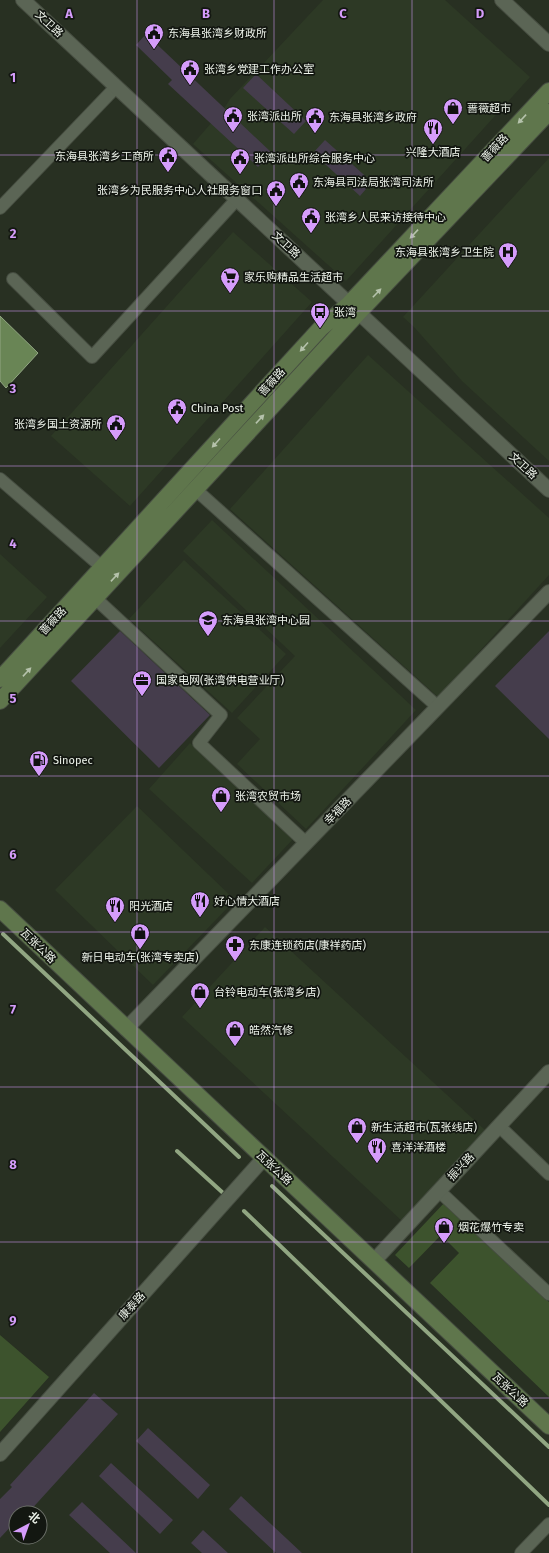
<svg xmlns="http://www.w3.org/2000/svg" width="549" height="1553" font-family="'Fira Sans','Noto Sans SC',sans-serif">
	<rect width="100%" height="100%" fill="#283022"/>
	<path fill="#2d3925" d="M323 0H445L530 77 346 281 193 144 225 107 230 99Z
		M549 158V461L462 381 414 327 403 317Z
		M233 232 312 302 130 506 51 436Z
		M368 355 549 518V575L438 697 230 509Z
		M212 520 416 710 306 829 237 764 260 739 237 718 295 656 183 551Z
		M0 554 47 597 0 648Z
		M184 560 286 654 232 713 129 619Z
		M190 743 294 838 252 883 149 789Z
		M137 806 235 900 153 985 55 890Z
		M265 927 485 1130 402 1221 182 1017Z"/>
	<path fill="#3d532d" d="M445 1202 549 1302V1397L430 1283 459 1253 441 1235 409 1268 395 1255Z
		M0 1335 49 1377 0 1432Z"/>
	<path fill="#698555" stroke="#91a682" d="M0 316 38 353 6 388 0 381Z"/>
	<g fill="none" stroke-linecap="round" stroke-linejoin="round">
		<path stroke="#91a682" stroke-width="4" d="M3 934 239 1157
			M177 1151 222 1192
			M272 1186 549 1447
			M244 1211 549 1505"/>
	</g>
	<path fill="#453d4c" d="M146 34 272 153 258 167 168 84 172 80 136 45Z
		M256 74 306 121 294 134 243 88Z
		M325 140 372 182 360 196 313 153Z
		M120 631 210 715 159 768 71 681Z
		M549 631V739L495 686Z
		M94 1393 118 1414 28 1513H16V1521L0 1538V1499L12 1487 10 1485Z
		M148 1428 210 1485 198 1499 136 1441Z
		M111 1463 173 1520 160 1534 99 1476Z
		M241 1496 302 1553H276L229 1509Z
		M82 1502 136 1553H110L69 1515Z
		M203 1530 228 1553H202L191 1543Z"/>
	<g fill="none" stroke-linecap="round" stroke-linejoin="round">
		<defs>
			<path id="minor" d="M0 208 116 87
				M13 279 92 357 237 199
				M0 479 103 568
				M195 489 438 707
				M95 598 221 715 199 743 306 843
				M499 1126 549 1174
				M439 1191 549 1294
				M521 1553 549 1524"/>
			<path id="tertiary" d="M23 0 549 490
				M502 0 549 44
				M126 1029 549 592
				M374 1261 549 1072
				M0 1454 264 1158"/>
			<path id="secondary" d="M0 679 320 329 349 304 549 91
				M0 701 359 312 549 112
				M0 909 549 1426"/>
		</defs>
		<use href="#minor" stroke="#464d41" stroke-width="14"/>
		<use href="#tertiary" stroke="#464d41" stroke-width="16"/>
		<use href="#secondary" stroke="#464d41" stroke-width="18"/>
		<use href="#minor" stroke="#5b6555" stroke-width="12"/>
		<use href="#tertiary" stroke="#5b6555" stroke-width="14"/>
		<use href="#secondary" stroke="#5f764c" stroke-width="16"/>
	</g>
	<defs><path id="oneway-solid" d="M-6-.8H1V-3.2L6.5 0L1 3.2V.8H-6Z"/></defs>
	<g fill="#b5c2ab">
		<use href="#oneway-solid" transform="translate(522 119) rotate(133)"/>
		<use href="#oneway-solid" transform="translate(414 234) rotate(133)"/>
		<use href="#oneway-solid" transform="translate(377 293) rotate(-46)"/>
		<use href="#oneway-solid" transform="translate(304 347) rotate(132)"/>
		<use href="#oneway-solid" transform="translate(260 419) rotate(-47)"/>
		<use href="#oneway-solid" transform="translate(216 443) rotate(132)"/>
		<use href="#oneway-solid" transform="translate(115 577) rotate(-47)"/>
		<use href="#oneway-solid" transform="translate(27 672) rotate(-47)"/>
	</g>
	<path fill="none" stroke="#d59cfb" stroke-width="1" stroke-opacity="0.55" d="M137 0V1553M274 0V1553M412 0V1553M0 155H549M0 311H549M0 466H549M0 621H549M0 776H549M0 932H549M0 1087H549M0 1242H549M0 1398H549"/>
	<defs>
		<symbol id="civic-pin" viewBox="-11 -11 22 30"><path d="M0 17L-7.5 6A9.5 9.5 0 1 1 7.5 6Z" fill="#d59cfb" stroke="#131711"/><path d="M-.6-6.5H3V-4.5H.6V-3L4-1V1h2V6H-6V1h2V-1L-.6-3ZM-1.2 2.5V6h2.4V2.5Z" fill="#111"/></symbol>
		<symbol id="shop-pin" viewBox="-11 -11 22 30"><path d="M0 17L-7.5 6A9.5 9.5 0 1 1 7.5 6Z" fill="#d59cfb" stroke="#131711"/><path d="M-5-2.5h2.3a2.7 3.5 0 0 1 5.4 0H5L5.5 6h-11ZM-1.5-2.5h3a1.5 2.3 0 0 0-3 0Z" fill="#111"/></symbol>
		<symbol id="restaurant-pin" viewBox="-11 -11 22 30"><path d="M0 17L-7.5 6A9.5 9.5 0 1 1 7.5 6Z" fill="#d59cfb" stroke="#131711"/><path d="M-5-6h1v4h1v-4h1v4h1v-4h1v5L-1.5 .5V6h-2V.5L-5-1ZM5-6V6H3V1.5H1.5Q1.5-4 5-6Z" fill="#111"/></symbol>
		<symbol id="hospital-pin" viewBox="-11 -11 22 30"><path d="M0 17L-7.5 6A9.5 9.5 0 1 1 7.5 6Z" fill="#d59cfb" stroke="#131711"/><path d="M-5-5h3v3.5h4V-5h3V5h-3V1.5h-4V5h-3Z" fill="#111"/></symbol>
		<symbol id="supermarket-pin" viewBox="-11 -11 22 30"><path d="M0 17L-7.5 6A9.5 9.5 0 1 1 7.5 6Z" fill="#d59cfb" stroke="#131711"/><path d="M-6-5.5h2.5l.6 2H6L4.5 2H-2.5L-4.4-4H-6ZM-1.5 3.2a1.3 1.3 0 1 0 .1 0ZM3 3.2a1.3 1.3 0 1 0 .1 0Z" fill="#111"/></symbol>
		<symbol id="bus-pin" viewBox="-11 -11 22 30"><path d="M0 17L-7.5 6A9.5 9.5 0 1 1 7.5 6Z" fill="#d59cfb" stroke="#131711"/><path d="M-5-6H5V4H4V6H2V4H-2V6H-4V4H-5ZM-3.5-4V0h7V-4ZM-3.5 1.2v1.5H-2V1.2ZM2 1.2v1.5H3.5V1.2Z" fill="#111"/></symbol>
		<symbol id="school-pin" viewBox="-11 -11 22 30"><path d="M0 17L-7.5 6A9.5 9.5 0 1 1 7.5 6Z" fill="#d59cfb" stroke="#131711"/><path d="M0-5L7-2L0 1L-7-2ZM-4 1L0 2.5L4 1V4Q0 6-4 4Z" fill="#111"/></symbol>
		<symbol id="office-pin" viewBox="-11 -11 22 30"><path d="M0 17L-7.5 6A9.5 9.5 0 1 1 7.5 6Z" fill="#d59cfb" stroke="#131711"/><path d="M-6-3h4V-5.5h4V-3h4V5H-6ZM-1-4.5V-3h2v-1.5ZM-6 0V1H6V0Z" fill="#111"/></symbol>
		<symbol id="fuel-pin" viewBox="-11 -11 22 30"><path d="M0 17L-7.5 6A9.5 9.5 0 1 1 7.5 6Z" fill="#d59cfb" stroke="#131711"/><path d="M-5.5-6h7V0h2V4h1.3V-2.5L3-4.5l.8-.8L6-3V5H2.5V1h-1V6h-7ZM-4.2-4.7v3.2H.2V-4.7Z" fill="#111"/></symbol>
		<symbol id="pharmacy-pin" viewBox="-11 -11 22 30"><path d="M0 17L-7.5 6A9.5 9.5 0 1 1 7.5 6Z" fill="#d59cfb" stroke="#131711"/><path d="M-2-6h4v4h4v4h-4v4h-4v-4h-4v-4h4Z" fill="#111"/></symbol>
	</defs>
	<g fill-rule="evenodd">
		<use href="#civic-pin" x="143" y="22" width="22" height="30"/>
		<use href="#civic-pin" x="179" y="58" width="22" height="30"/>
		<use href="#shop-pin" x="442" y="97" width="22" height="30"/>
		<use href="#civic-pin" x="222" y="105" width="22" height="30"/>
		<use href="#civic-pin" x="304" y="106" width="22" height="30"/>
		<use href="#restaurant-pin" x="422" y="117" width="22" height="30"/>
		<use href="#civic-pin" x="157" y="145" width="22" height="30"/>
		<use href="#civic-pin" x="229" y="147" width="22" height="30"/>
		<use href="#civic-pin" x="288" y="171" width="22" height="30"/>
		<use href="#civic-pin" x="265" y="179" width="22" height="30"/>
		<use href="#civic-pin" x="300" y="206" width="22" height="30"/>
		<use href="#hospital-pin" x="497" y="241" width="22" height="30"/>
		<use href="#supermarket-pin" x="219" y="266" width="22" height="30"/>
		<use href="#bus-pin" x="309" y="301" width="22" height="30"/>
		<use href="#civic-pin" x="166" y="397" width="22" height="30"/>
		<use href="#civic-pin" x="105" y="413" width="22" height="30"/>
		<use href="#school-pin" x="197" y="609" width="22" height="30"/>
		<use href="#office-pin" x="131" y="669" width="22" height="30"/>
		<use href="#fuel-pin" x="28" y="749" width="22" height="30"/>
		<use href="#shop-pin" x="210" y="785" width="22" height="30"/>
		<use href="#restaurant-pin" x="189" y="890" width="22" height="30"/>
		<use href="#restaurant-pin" x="104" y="895" width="22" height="30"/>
		<use href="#shop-pin" x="129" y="922" width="22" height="30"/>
		<use href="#pharmacy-pin" x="224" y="934" width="22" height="30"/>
		<use href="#shop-pin" x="189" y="981" width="22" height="30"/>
		<use href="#shop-pin" x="224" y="1019" width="22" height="30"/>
		<use href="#shop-pin" x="346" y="1116" width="22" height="30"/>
		<use href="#restaurant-pin" x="366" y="1136" width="22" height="30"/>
		<use href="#shop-pin" x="433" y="1216" width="22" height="30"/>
	</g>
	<g text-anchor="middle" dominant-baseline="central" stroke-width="3.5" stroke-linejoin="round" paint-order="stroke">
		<g font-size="11" fill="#eef4eb" stroke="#131711">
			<text transform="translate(49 24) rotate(43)">文卫路</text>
			<text transform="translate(495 148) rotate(-47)">蔷薇路</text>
			<text transform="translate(286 245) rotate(43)">文卫路</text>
			<text transform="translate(272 382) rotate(-48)">蔷薇路</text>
			<text transform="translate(523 466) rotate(43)">文卫路</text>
			<text transform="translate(53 621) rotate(-47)">蔷薇路</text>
			<text transform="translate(338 811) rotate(-46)">幸福路</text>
			<text transform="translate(38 946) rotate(44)">瓦张公路</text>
			<text transform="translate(461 1167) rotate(-47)">振兴路</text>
			<text transform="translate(274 1168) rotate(43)">瓦张公路</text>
			<text transform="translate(132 1306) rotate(-48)">康泰路</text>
			<text transform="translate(510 1390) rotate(43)">瓦张公路</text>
		</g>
		<g font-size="11" fill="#eef4eb" stroke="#131711" text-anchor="start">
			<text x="168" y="33">东海县张湾乡财政所</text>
			<text x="204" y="69">张湾乡党建工作办公室</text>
			<text x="467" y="108">蔷薇超市</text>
			<text x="247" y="116">张湾派出所</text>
			<text x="329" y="117">东海县张湾乡政府</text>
			<text x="433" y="152" text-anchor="middle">兴隆大酒店</text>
			<text x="154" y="156" text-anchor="end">东海县张湾乡工商所</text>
			<text x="254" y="158">张湾派出所综合服务中心</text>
			<text x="313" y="182">东海县司法局张湾司法所</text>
			<text x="262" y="190" text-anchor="end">张湾乡为民服务中心人社服务窗口</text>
			<text x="325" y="217">张湾乡人民来访接待中心</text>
			<text x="494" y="252" text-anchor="end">东海县张湾乡卫生院</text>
			<text x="244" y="277">家乐购精品生活超市</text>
			<text x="334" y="312">张湾</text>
			<text x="191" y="408">China Post</text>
			<text x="102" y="424" text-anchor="end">张湾乡国土资源所</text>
			<text x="222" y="620">东海县张湾中心园</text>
			<text x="156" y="680">国家电网(张湾供电营业厅)</text>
			<text x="53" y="760">Sinopec</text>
			<text x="235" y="796">张湾农贸市场</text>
			<text x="214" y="901">好心情大酒店</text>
			<text x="129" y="906">阳光酒店</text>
			<text x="249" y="945">东康连锁药店(康祥药店)</text>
			<text x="140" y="957" text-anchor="middle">新日电动车(张湾专卖店)</text>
			<text x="214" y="992">台铃电动车(张湾乡店)</text>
			<text x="249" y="1030">皓然汽修</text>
			<text x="371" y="1127">新生活超市(瓦张线店)</text>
			<text x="391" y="1147">喜洋洋酒楼</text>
			<text x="458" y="1227">烟花爆竹专卖</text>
		</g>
	</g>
	<g font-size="13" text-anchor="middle" font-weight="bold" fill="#d59cfb" stroke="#131711" stroke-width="3.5" stroke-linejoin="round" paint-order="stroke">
		<text x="69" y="18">A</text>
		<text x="206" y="18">B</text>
		<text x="343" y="18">C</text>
		<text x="480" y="18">D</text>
		<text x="13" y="82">1</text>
		<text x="13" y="238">2</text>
		<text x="13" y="393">3</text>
		<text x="13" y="548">4</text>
		<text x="13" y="703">5</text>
		<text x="13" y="859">6</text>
		<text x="13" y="1014">7</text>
		<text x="13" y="1169">8</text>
		<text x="13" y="1325">9</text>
	</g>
	<g transform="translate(28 1525) rotate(41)"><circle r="19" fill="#131711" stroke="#6b6f68"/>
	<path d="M0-3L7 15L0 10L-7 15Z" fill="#d59cfb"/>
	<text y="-6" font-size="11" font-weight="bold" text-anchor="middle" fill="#eef4eb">北</text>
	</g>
</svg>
